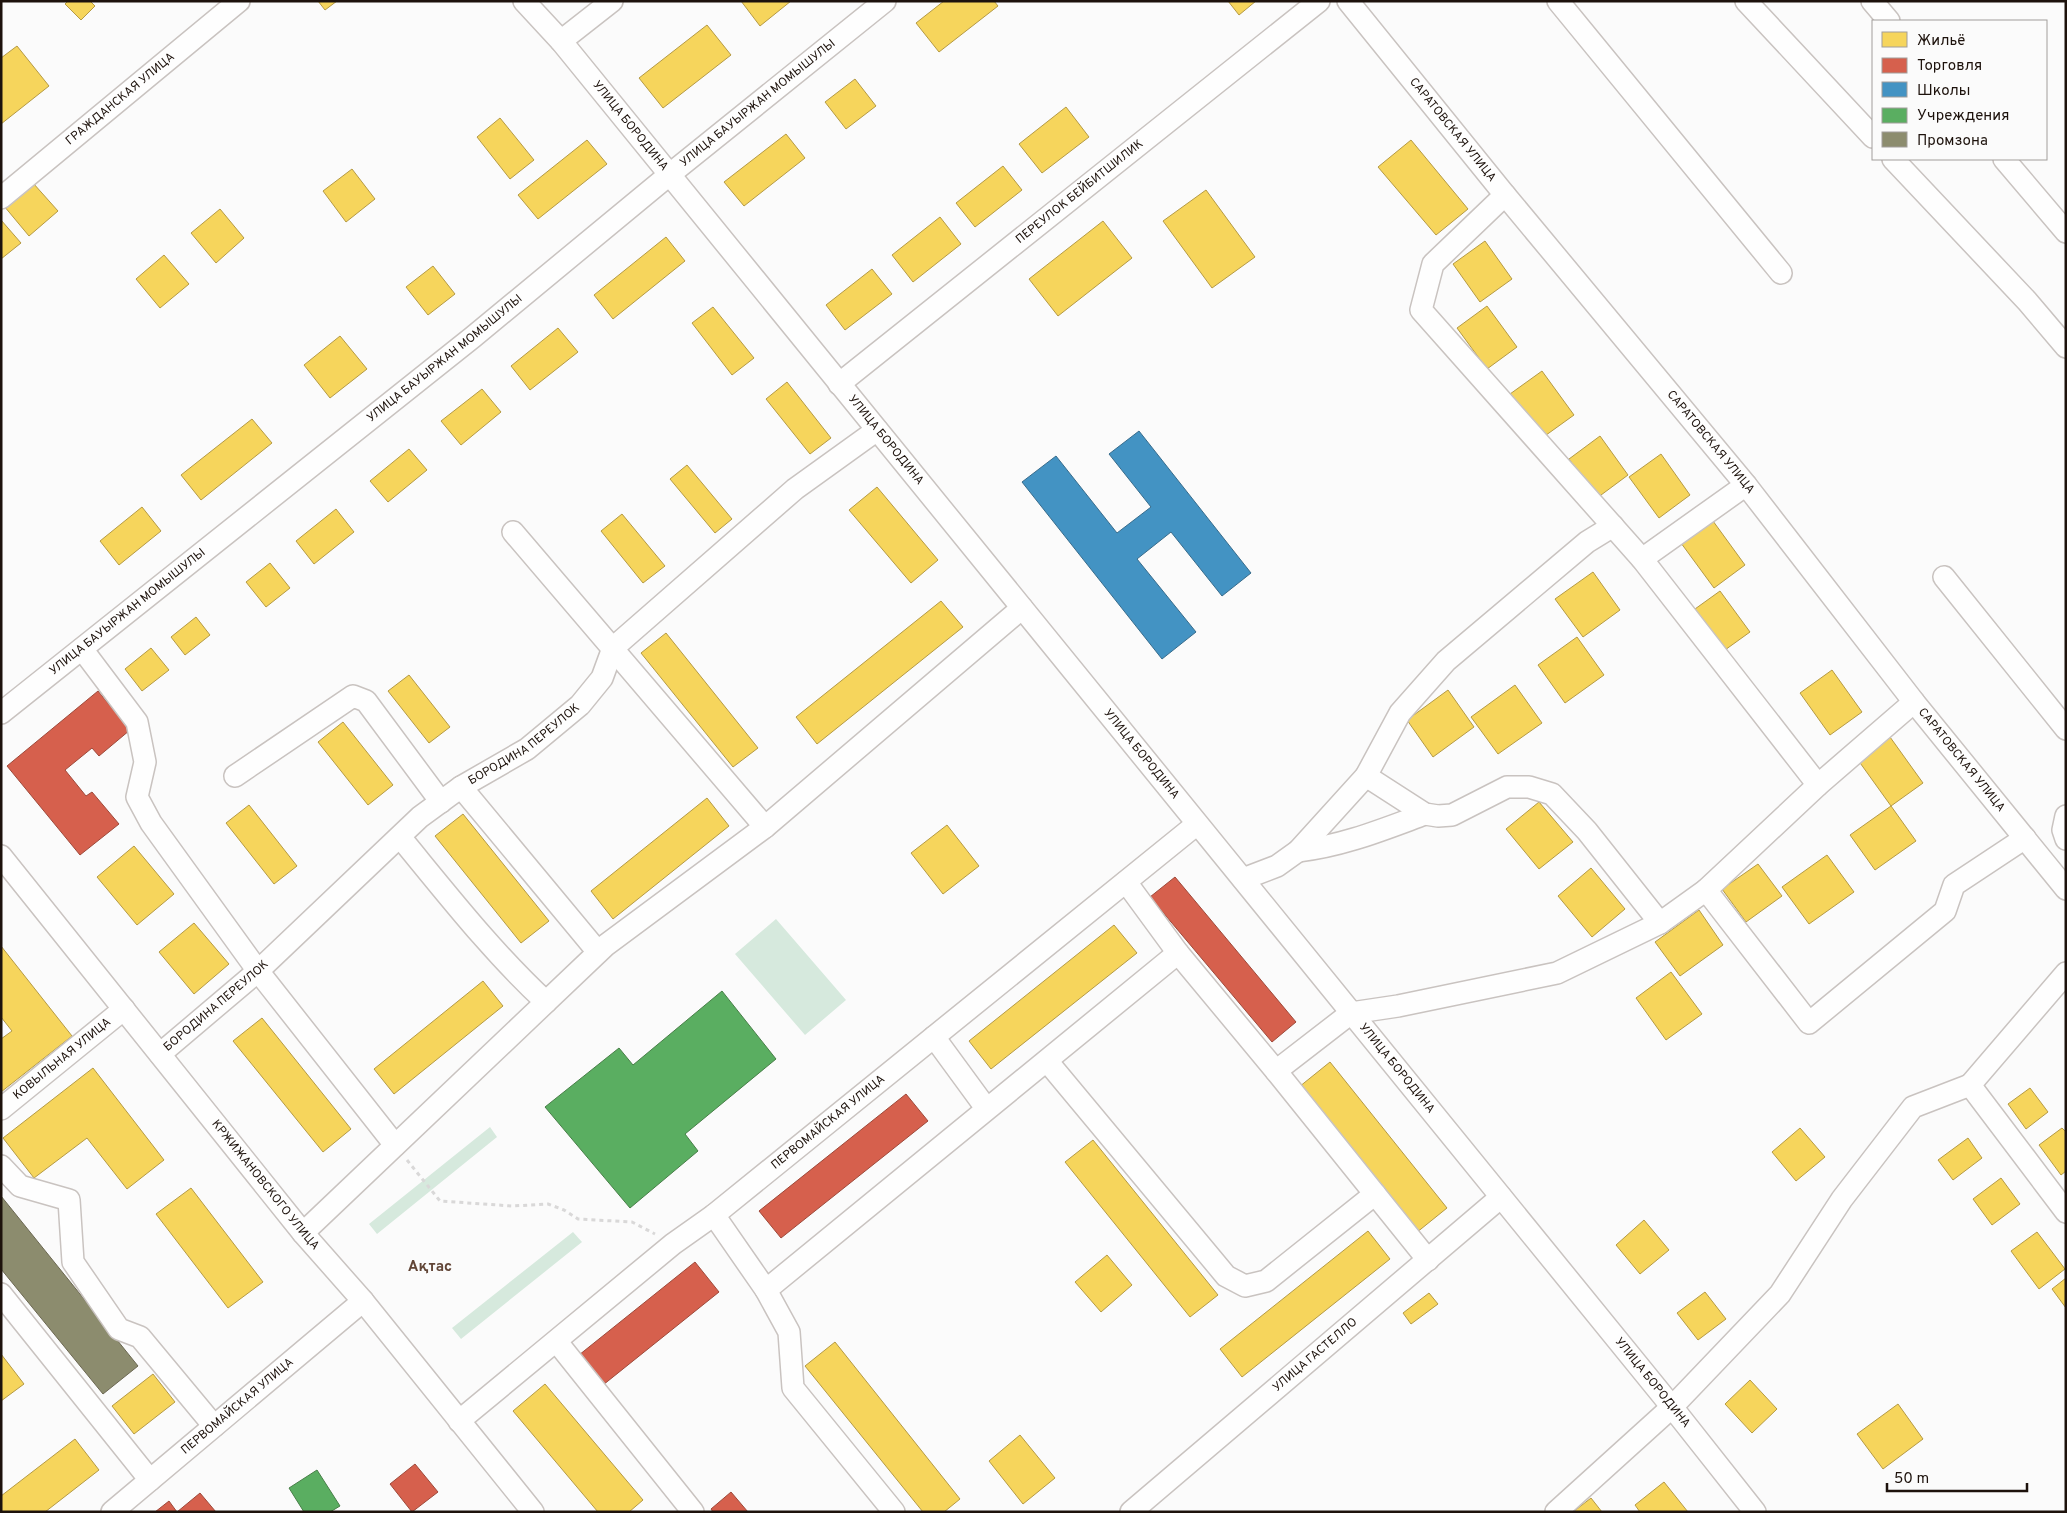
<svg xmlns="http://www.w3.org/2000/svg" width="2067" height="1513" font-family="Overpass,sans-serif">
	<rect width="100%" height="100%" fill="#fbfbfb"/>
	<path fill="#d6e9dd" d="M776 919 846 1000 805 1035 735 954Z
		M490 1127 497 1137 377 1234 369 1224Z
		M573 1232 582 1242 461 1339 452 1328Z"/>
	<path fill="#f6d55c" stroke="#b59a44" d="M68 1H90L95 6 81 20 65 4Z
		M318 1H337L325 10Z
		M741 1H791L760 26Z
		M944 1H994L998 6 939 52 916 23Z
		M1228 1H1256L1239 15Z
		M707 25 731 55 663 108 639 78Z
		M17 46 49 86 1 124V58Z
		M855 79 876 106 846 129 825 102Z
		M1066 107 1089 137 1042 173 1019 144Z
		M500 118 534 160 510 179 477 137Z
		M786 134 805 158 744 206 724 182Z
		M587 140 607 164 538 219 518 195Z
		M1411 140 1468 209 1436 235 1378 167Z
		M1003 166 1022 190 975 227 956 203Z
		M352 169 375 199 346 222 323 191Z
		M33 183 58 211 29 236 4 206Z
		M1206 190 1255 257 1212 288 1163 221Z
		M220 209 244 238 216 263 191 233Z
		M940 217 961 244 913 282 892 255Z
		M1 220 21 243 1 259Z
		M1103 221 1132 258 1058 316 1029 279Z
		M666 237 685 261 613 319 594 295Z
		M1485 241 1512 279 1480 302 1453 264Z
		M164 255 189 284 160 308 136 279Z
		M433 266 455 294 428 315 406 287Z
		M872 269 892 294 845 330 826 305Z
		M1487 306 1517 347 1487 369 1457 328Z
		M713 307 754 358 732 375 692 323Z
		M558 328 578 352 530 390 511 366Z
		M340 336 367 369 330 398 304 365Z
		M1542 371 1574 415 1542 438 1510 394Z
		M787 382 831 438 810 454 766 399Z
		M482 389 501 412 461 445 441 421Z
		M252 419 272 443 201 500 181 475Z
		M1600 436 1628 475 1597 498 1569 459Z
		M409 449 427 470 388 502 370 481Z
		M1661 454 1690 495 1659 518 1629 477Z
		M687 465 732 519 715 533 670 479Z
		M877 487 938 560 911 583 849 510Z
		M142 507 161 531 119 565 100 541Z
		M336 509 354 532 314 564 296 541Z
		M622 514 665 566 643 583 601 531Z
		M1713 521 1745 565 1714 588 1681 543Z
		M270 563 290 588 266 607 246 582Z
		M1593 572 1620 610 1583 637 1555 599Z
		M1720 591 1750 632 1718 655 1688 614Z
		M941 601 963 627 817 744 796 717Z
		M196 617 210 635 185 655 171 637Z
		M666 633 758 748 733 767 641 653Z
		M1577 637 1604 675 1565 703 1538 665Z
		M151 648 169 670 142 691 125 669Z
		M1832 670 1862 712 1830 735 1800 693Z
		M409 675 450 727 429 743 388 691Z
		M1515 685 1542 723 1498 754 1471 717Z
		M1448 690 1474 727 1433 757 1407 720Z
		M343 722 393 785 368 805 318 742Z
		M1890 737 1923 783 1891 806 1858 760Z
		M707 798 729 826 613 919 591 891Z
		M1539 802 1573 842 1539 869 1506 829Z
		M249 805 297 866 274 884 226 823Z
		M1891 806 1916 841 1875 870 1850 835Z
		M463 814 549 921 521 943 435 836Z
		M947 825 979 866 943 894 911 853Z
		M134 846 174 894 137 925 97 877Z
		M1827 855 1854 892 1809 924 1782 887Z
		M1758 864 1782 896 1746 922 1722 889Z
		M1591 868 1625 909 1592 937 1558 896Z
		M1699 910 1723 945 1680 976 1655 942Z
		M194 923 229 964 194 994 159 952Z
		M1114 925 1137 953 991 1069 969 1041Z
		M1 946 72 1036 1 1092V1039L12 1031 1 1017Z
		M1671 972 1702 1014 1666 1040 1636 998Z
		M483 981 503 1006 394 1094 374 1069Z
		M262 1018 351 1129 323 1152 233 1041Z
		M1330 1062 1447 1208 1416 1233 1299 1087Z
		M93 1068 164 1160 127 1189 87 1138 34 1178 3 1138Z
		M2030 1088 2048 1112 2026 1129 2008 1104Z
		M1800 1128 1825 1157 1796 1181 1772 1152Z
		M2062 1128 2066 1132V1171L2061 1175 2039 1145Z
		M1968 1138 1982 1158 1953 1180 1938 1160Z
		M1093 1140 1218 1295 1190 1317 1065 1162Z
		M2001 1178 2020 1204 1992 1225 1973 1199Z
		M191 1188 263 1282 228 1308 156 1214Z
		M1644 1220 1669 1250 1640 1274 1616 1245Z
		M1368 1231 1390 1259 1242 1377 1220 1349Z
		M2037 1232 2065 1269 2039 1289 2011 1251Z
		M1107 1255 1132 1285 1101 1312 1075 1282Z
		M2066 1278V1308L2052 1289Z
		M1705 1292 1726 1319 1698 1340 1677 1313Z
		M1429 1293 1438 1304 1411 1324 1403 1313Z
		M835 1342 960 1499 944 1512H923L805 1366Z
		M1 1354 24 1384 1 1401Z
		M153 1374 175 1402 134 1434 112 1406Z
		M1750 1380 1777 1409 1752 1433 1725 1404Z
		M545 1384 643 1500 629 1512H598L513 1411Z
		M1898 1404 1923 1439 1883 1469 1857 1434Z
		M1020 1435 1055 1478 1023 1504 989 1461Z
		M75 1439 99 1470 45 1512H1V1496Z
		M1664 1482 1688 1512H1640L1635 1505Z
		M1591 1498 1602 1512H1573Z"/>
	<path fill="#d6604d" stroke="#9e493a" d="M98 691 130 730 99 756 92 748 65 770 86 796 92 792 119 824 80 855 7 766Z
		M1175 877 1296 1022 1272 1042 1150 897Z
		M906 1094 928 1121 781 1238 759 1211Z
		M695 1262 719 1292 603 1385 579 1355Z
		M415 1464 438 1492 412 1512 390 1484Z
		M731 1492 748 1512H713L711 1509Z
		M200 1493 216 1512H177Z
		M169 1501 177 1512H155Z"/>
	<path fill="#4393c3" stroke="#386c8c" d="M1139 431 1251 573 1222 596 1171 532 1137 559 1196 632 1162 659 1022 482 1056 456 1117 533 1151 507 1109 454Z"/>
	<path fill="#5aae61" stroke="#487f48" d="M722 991 776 1059 685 1134 698 1151 630 1208 545 1107 619 1048 633 1065Z
		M317 1470 340 1506 330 1512H304L289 1488Z"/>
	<path fill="#8c8c6e" stroke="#6b6751" d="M1 1196 138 1366 103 1394 1 1269Z"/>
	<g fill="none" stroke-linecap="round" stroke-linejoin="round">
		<defs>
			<g id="minor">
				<path id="s1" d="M524 1 561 41 1672 1407 1755 1512"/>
				<path id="s2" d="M1348 1 1505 195 1746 485 1914 702 2066 889"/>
				<path d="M1558 1 1781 273"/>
				<path d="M1746 1 1873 137"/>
				<path d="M1872 1 1889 21"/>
				<path d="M561 41 612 1"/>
				<path d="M1893 159 2027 301 2066 347"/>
				<path d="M2004 159 2066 232"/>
				<path d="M1505 195 1433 264 1421 310 1642 559 1818 785"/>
				<path id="s3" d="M1 198 239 1"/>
				<path id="s4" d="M839 384 1319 1"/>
				<path d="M513 532 765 827"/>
				<path d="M1642 559 1746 485"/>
				<path d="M1944 577 2066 729"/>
				<path d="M82 649 137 722 145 762 137 797 151 823 258 971 395 1145"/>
				<path d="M1914 702 1818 785 1706 890 1809 1023 1945 911 1954 885 2025 838"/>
				<path id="s5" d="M1 713 473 337 669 175 885 1"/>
				<path d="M235 776 353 696 366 701 441 802"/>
				<path d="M1366 776 1425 814 1438 816 1452 815 1507 787H1529L1552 794 1587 831 1660 923"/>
				<path d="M461 787 598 952"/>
				<path d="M2066 816 2063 830 2066 839"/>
				<path d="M400 837C447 894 492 952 546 1002"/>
				<path d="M1298 851C1343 846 1384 829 1425 814"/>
				<path id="s6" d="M1 856 303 1233 363 1301 533 1512"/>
				<path d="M1243 879 1277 866 1298 851 1366 776 1400 713 1446 661 1587 542 1613 526"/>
				<path d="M1126 882 1178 953 1276 1071 1428 1260"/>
				<path d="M2066 973 1970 1085 2066 1212"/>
				<path d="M934 1037 986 1108"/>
				<path id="s7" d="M160 1054 258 971 420 817 461 787 527 749 580 705 602 678 613 648 795 489 877 430"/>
				<path d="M1047 1061 1226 1276 1245 1286 1266 1281 1375 1194"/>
				<path d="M1276 1071 1351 1013 1398 1006 1557 973 1660 923 1706 890"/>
				<path id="s8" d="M1 1109 124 1009"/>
				<path d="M1 1166 20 1186 69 1200 73 1262 119 1329 140 1337 214 1426"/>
				<path d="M714 1215 766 1290"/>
				<path d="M303 1233 606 945 765 827 1022 608"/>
				<path d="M1 1294 150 1480"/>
				<path d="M557 1342 693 1512"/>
				<path id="s9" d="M459 1421 673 1244 714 1215 1197 824"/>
				<path id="s10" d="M112 1512 363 1301"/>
				<path d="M894 1512 793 1388 789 1332 766 1290 1178 953"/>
				<path id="s11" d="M1131 1512 1501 1197"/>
				<path d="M1556 1512 1672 1407 1780 1294 1842 1199 1913 1107 1970 1085"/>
			</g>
		</defs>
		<use href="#minor" stroke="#c9c3c0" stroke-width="24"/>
		<path stroke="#d9d8d8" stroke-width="3" stroke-dasharray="4 4" stroke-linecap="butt" d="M407 1160 440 1201 512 1206 548 1204 564 1210 578 1219 632 1222 655 1234"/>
		<use href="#minor" stroke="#fefefe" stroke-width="21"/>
	</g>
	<g text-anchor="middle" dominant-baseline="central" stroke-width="5" stroke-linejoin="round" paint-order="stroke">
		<g font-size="12" fill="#1d120c" stroke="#fbfbfb">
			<text stroke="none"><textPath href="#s3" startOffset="155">ГРАЖДАНСКАЯ УЛИЦА</textPath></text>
			<text stroke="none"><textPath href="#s5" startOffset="972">УЛИЦА БАУЫРЖАН МОМЫШУЛЫ</textPath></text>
			<text stroke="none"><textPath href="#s1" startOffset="164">УЛИЦА БОРОДИНА</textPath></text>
			<text stroke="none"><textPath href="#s2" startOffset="166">САРАТОВСКАЯ УЛИЦА</textPath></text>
			<text stroke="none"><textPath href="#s4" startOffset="308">ПЕРЕУЛОК БЕЙБИТШИЛИК</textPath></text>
			<text stroke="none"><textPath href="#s5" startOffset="568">УЛИЦА БАУЫРЖАН МОМЫШУЛЫ</textPath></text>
			<text stroke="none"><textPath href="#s1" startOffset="569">УЛИЦА БОРОДИНА</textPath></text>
			<text stroke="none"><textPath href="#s2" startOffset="571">САРАТОВСКАЯ УЛИЦА</textPath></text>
			<text stroke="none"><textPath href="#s5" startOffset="162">УЛИЦА БАУЫРЖАН МОМЫШУЛЫ</textPath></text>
			<text stroke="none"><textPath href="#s7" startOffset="479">БОРОДИНА ПЕРЕУЛОК</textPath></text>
			<text stroke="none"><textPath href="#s1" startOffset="974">УЛИЦА БОРОДИНА</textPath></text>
			<text stroke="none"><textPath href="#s2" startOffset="976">САРАТОВСКАЯ УЛИЦА</textPath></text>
			<text stroke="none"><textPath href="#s7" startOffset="74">БОРОДИНА ПЕРЕУЛОК</textPath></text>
			<text stroke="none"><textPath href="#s8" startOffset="79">КОВЫЛЬНАЯ УЛИЦА</textPath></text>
			<text stroke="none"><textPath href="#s1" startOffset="1379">УЛИЦА БОРОДИНА</textPath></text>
			<text stroke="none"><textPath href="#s9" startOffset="475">ПЕРВОМАЙСКАЯ УЛИЦА</textPath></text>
			<text stroke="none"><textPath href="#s6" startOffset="422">КРЖИЖАНОВСКОГО УЛИЦА</textPath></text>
			<text stroke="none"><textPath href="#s11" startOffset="242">УЛИЦА ГАСТЕЛЛО</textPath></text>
			<text stroke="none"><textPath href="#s1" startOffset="1784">УЛИЦА БОРОДИНА</textPath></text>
			<text stroke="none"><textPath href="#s10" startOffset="164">ПЕРВОМАЙСКАЯ УЛИЦА</textPath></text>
		</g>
		<g font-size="15" font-weight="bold" fill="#614536" stroke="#fbfbfb">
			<text x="430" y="1267">Ақтас</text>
		</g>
	</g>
	<rect width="2067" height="1513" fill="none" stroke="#1d120c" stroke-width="5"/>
	<rect x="1872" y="20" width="175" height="140" fill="#fbfbfb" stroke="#a29e9b"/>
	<rect x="1882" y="32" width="25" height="15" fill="#f6d55c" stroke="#a29e9b"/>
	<text x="1917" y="45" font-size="15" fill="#1d120c">Жильё</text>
	<rect x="1882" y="58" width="25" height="15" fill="#d6604d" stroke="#a29e9b"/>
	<text x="1917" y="70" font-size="15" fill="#1d120c">Торговля</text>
	<rect x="1882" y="82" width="25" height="15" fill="#4393c3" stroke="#a29e9b"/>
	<text x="1917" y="95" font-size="15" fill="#1d120c">Школы</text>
	<rect x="1882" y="108" width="25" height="15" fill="#5aae61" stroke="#a29e9b"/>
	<text x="1917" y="120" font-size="15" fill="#1d120c">Учреждения</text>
	<rect x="1882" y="132" width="25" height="15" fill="#8c8c6e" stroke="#a29e9b"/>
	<text x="1917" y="145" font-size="15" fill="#1d120c">Промзона</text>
	<path d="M1887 1483v8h140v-8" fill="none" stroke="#1d120c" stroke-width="2.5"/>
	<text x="1894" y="1483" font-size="15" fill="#1d120c" stroke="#fbfbfb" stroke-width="4" paint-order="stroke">50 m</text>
</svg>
